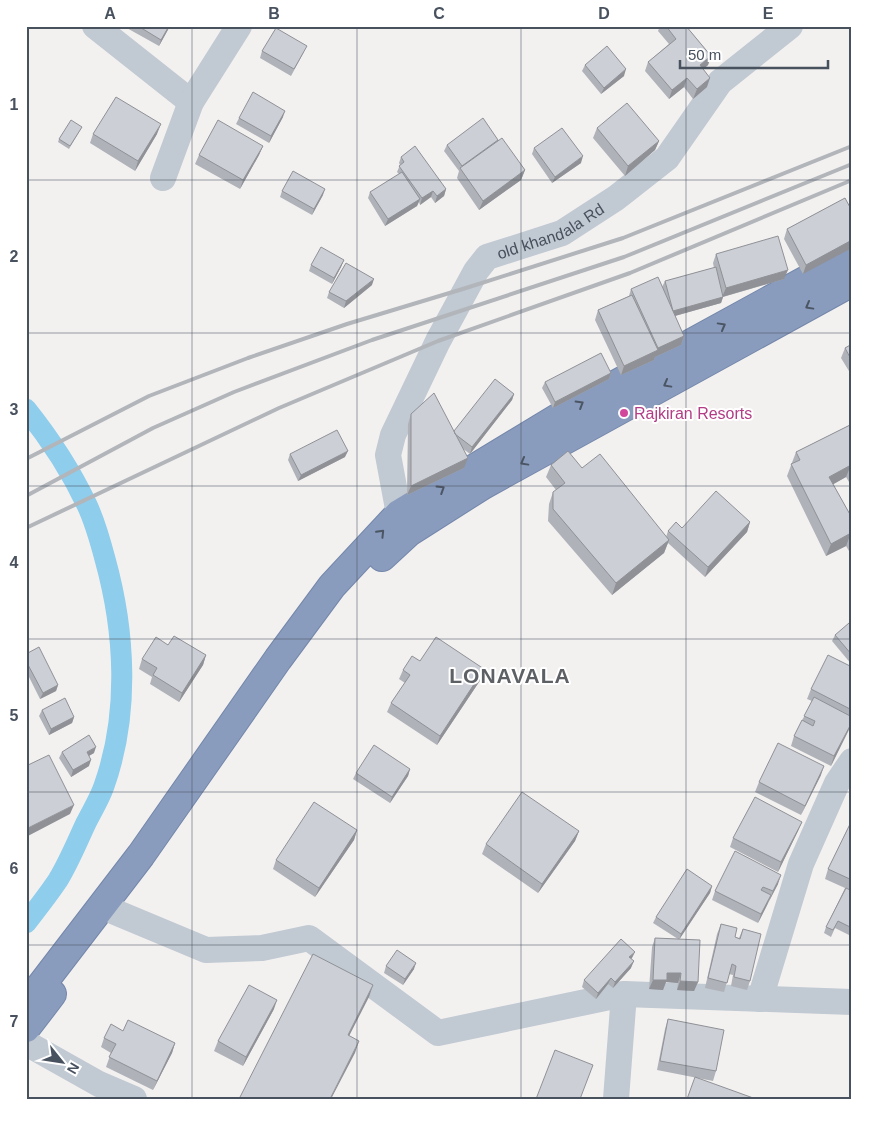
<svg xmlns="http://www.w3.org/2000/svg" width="878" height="1125" font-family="Arial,sans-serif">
	<rect width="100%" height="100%" fill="#f3f1f0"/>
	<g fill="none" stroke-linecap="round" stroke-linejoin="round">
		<path stroke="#8ecdeb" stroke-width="21" d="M26 409C50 439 71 471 87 505 95 522 100 540 105 559 125 631 130 713 104 786 100 798 92 811 86 823 77 842 69 862 58 880 48 895 37 909 26 923"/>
		<defs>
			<path id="highway" d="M382 557 409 532 483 485 852 282
				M26 1005 141 855 278 659 332 586 399 514 584 402 852 255
				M26 1028 52 994"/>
		</defs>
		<use href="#highway" stroke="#7487aa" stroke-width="30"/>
		<g stroke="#c1c9d2" stroke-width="26">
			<path d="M95 26 191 102"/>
			<path d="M163 178 191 102 239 26"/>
			<path id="s1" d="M399 514 388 455 393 435 438 341 476 271 487 257 562 233 616 198 667 158 720 82 790 26"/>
			<path d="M115 912 206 950 262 948 309 938 438 1033 624 994 852 1002"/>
			<path d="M760 999 801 864 837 783 852 761"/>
			<path d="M26 1043 99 1084 134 1099"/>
			<path d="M616 1099 624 994"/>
		</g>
		<use href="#highway" stroke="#899cbe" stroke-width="28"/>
		<path stroke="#b2b5ba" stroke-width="4" d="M26 459 149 396 248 358 347 324 466 288 623 238 852 146
			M26 496 153 428 234 392 372 340 624 257 852 164
			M26 528 279 408 438 341 630 273 852 180"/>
	</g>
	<path fill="#afb2b8" d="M126 26H170L159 46 125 27Z
		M660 26H686L711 56 708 65 703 69 707 87 693 99 684 87 669 99 645 71 648 62 669 44 658 31Z
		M262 51 304 52 291 76 260 58Z
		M585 65 624 76 601 94 582 71Z
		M283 117 269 143 236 124 239 118Z
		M82 127 69 149 58 142 59 139Z
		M597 128 659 141 655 150 625 176 593 138Z
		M93 134H157L135 171 90 143Z
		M498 140 525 170 521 180 479 210 457 178 459 171 444 151 447 145Z
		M263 146 259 155 240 189 195 164 199 155Z
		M534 148 581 163 552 183 532 154Z
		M401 157 446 189 444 196 435 203 431 197 420 205 419 202 417 206 385 226 368 198 370 192 399 174 397 172 400 165 399 163Z
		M282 191 323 195 312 215 280 197Z
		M845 198 803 274 784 239 787 229Z
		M716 254 784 279 723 297 721 303 675 316 684 336 681 345 655 357 654 360 621 375 595 320 598 310 629 296 631 289 662 287 665 281 714 268 713 263Z
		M344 260 341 267 332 284 309 271 311 265Z
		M372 285 344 308 327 298 329 292Z
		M852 344V376L841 358 845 348Z
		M611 373 609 379 553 408 542 388 545 382Z
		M514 394 512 400 470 454 462 448 464 468 407 495 408 424 411 414 454 431Z
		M852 424V487L846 477 833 484 852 518V556L846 546 826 556 787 476 796 452Z
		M290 454 345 457 298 481 288 460Z
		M551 465 582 468 666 537 668 531 682 528 750 522 747 532 705 577 668 543 664 553 612 595 548 521 549 504 553 492 556 490 546 477Z
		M852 626V665L832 641 835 635Z
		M168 645 206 655 203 665 179 702 150 684 152 677 139 669 142 659Z
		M26 654 58 685 56 691 40 699 26 671Z
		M420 661 484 669 481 679 437 745 387 712 391 703 405 683 399 679 403 670Z
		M852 667V724L831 766 791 746 794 736 812 701 807 699 811 689Z
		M42 710 74 717 72 723 49 735 39 716Z
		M62 752 94 753 89 756V766L71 777 59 758Z
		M410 769 408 776 390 803 353 779 356 773Z
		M821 775 801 815 755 792 759 782Z
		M852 820V935L851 936 835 928 831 937 824 933 826 927 845 888 825 879 828 869Z
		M802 822 798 831 778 872 730 847 733 838Z
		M357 830 354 840 315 897 273 869 276 860Z
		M579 831 575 841 538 893 482 854 486 844Z
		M778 884 758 923 712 900 715 891Z
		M712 886 710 893 679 939 698 982 694 991 677 990 678 983 666 982 663 990 649 989 652 947 655 938 678 939 653 923 656 917Z
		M721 924 735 937 739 938 743 929 750 981 747 990 731 986 733 975 729 974 724 992 705 988 717 934Z
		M632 958 631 959V968L613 988 608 984 596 999 582 987 584 980Z
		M386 966 414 969 403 985 384 973Z
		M274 1009 243 1066 214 1051 218 1041Z
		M668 1019 716 1071 713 1081 657 1070 665 1029Z
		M123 1031 175 1043 172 1053 153 1090 106 1067 111 1053 101 1047 104 1038Z"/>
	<path fill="#8f9196" d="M169 26H170L159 46 161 40Z
		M711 56 708 65 697 75 700 65Z
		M626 69 624 76 601 94 604 88Z
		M687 78 684 87 669 99 672 90Z
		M710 78 707 87 693 99 697 89Z
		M285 111 283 117 269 143 271 136Z
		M161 124 157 134 135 171 138 161Z
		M659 141 655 150 625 176 628 166Z
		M263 146 259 155 240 189 243 180Z
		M583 156 581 163 552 183 555 177Z
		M525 170 521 180 479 210 483 201Z
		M325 189 323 195 312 215 314 209Z
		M446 189 444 196 435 203 437 196Z
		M433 191 431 197 420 205 422 198Z
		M420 199 417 206 385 226 388 219Z
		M852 240V248L803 274 806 265Z
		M344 260 341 267 332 284 334 278Z
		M788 270 784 279 722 297 726 288Z
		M374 279 372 285 344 308 346 301Z
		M723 297 721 303 671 317 673 311Z
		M684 336 681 345 655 357 654 360 621 375 624 366 656 351 658 348Z
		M611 373 609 379 553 408 555 402Z
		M514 394 512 400 470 454 472 447Z
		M348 451 345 457 298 481 301 475Z
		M468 458 464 468 407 495 411 486Z
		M851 465 846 477 825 489 829 477Z
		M750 522 747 532 705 577 708 567Z
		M851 533 846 546 826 556 831 544Z
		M669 540 664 553 612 595 616 583Z
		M206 655 203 665 179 702 182 693Z
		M484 669 481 679 437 745 440 736Z
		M58 685 56 691 40 699 43 693Z
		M74 717 72 723 49 735 51 729Z
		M852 722 850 727 831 766 834 756Z
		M96 747 94 753 85 758 87 752Z
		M91 760 89 766 71 777 73 770Z
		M824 766 821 775 801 815 805 806Z
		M410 769 408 776 390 803 392 797Z
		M74 805 70 814 26 837V829Z
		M802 822 798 831 778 872 781 862Z
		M357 830 354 840 315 897 319 888Z
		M579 831 575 841 538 893 542 884Z
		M781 875 778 884 769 901 773 891Z
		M712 886 710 893 679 940 681 934Z
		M771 895 767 905 758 923 761 914Z
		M635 952 632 958 627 964 629 957Z
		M634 961 631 968 613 988 615 982Z
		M416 963 414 969 403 985 405 979Z
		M667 973H681L678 983 666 982 663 990 649 989 653 980Z
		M611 978 608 984 596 999 598 993Z
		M680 981 698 982 694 991 677 990Z
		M373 985 369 997 343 1048 348 1035Z
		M277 1000 274 1009 243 1066 246 1057Z
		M359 1041 355 1053 331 1099H330Z
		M175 1043 172 1053 153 1090 157 1081Z"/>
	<path fill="#cccfd6" stroke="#8f9196" d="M138 26H169L161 40Z
		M666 26H686L711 56 700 65 710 78 697 89 687 78 672 90 648 62 676 39Z
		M276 28 307 46 294 69 262 51Z
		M607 46 626 69 604 88 585 65Z
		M253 92 285 111 271 136 239 118Z
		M116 97 161 124 138 161 93 134Z
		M627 103 659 141 628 166 597 128Z
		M483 118 498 140 462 166 447 145Z
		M71 120 82 127 70 146 59 139Z
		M218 120 263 146 243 180 199 155Z
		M562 128 583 156 555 177 534 148Z
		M502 138 525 170 483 201 460 168Z
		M415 146 446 189 437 196 433 191 422 198 399 166 404 162 401 157Z
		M293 171 325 189 314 209 282 191Z
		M402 172 420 199 388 219 370 192Z
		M845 198 852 211V240L806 265 787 229Z
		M778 236 788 270 726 288 716 254Z
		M321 247 344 260 334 278 311 265Z
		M346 263 374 279 346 301 329 292Z
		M716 267 723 297 673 311 665 281Z
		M658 277 684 336 658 348 631 289Z
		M632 295 658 350 624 366 598 310Z
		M852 344V361L845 348Z
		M601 353 611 373 555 402 545 382Z
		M495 379 514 394 472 447 455 434 454 431Z
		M434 393 468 458 411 486V414Z
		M852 424V467L851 465 829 477 852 518V535L851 533 831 544 791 464 800 460 796 452Z
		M337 430 348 451 301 475 290 454Z
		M568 451 582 468 600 454 669 540 616 583 553 509V492L565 483 551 465Z
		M716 491 750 522 708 567 668 531 676 522 682 528Z
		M849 623 852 626V655L835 635Z
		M174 636 206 655 182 693 153 675 157 668 142 659 156 637 168 645Z
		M436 637 484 669 440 736 391 703 410 675 403 670 412 656 420 661Z
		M39 647 58 685 43 693 26 661V654Z
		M828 655 852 667V710L811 689Z
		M814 697 852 717V722L834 756 794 736 802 720 813 726 815 721 804 716Z
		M65 698 74 717 51 729 42 710Z
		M89 735 96 747 87 752 91 760 73 770 62 752Z
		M778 743 824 766 805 806 759 782Z
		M374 745 410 769 392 797 356 773Z
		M49 755 74 805 26 829V766Z
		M522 792 579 831 542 884 486 844Z
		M755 797 802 822 781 862 733 838Z
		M314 802 357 830 319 888 276 860Z
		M852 820V880L828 869Z
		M735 851 781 875 773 891 763 887 761 890 771 895 761 914 715 891Z
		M687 869 712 886 681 934 656 917Z
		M846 888 852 891V928L838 921 833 930 826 927Z
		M721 924 737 928 735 937 740 939 743 929 761 934 750 981 734 977 736 966 732 964 727 983 708 978Z
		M655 938 700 940 698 982 680 981 681 973H667V980H653Z
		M621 939 635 952 629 957 634 961 615 982 611 978 598 993 584 980Z
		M397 950 416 963 405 979 386 966Z
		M313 954 373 985 348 1035 359 1041 330 1099H239Z
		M249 985 277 1000 246 1057 218 1041Z
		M668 1019 724 1030 716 1071 660 1061Z
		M128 1020 175 1043 157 1081 109 1057 116 1044 104 1038 111 1024 123 1031Z
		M555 1050 593 1065 580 1099H536Z
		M695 1077 756 1099H687Z"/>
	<defs><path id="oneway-chevron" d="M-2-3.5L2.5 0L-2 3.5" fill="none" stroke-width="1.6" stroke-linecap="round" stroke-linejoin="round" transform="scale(1.25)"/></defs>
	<g stroke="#4b5563">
		<use href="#oneway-chevron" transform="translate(809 306) rotate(151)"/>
		<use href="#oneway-chevron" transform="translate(722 326) rotate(-29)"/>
		<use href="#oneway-chevron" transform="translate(667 384) rotate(151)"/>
		<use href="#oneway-chevron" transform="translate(580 404) rotate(-31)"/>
		<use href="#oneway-chevron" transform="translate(524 462) rotate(151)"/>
		<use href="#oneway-chevron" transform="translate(441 489) rotate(-32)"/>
		<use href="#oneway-chevron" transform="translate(381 533) rotate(-46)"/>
	</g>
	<path fill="none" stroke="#48515e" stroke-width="1" stroke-opacity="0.55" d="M192 26V1099M357 26V1099M521 26V1099M686 26V1099M26 180H852M26 333H852M26 486H852M26 639H852M26 792H852M26 945H852"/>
	<circle fill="#d1479c" stroke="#fff" stroke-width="2" cx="624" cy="413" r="5"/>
	<g text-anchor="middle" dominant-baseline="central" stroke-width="4" stroke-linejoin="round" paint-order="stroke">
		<g font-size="16" fill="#48515e" stroke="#fff">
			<text stroke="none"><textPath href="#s1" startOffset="351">old khandala Rd</textPath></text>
		</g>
		<g font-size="16" fill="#b23c85" stroke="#fff" text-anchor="start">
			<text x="634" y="413">Rajkiran Resorts</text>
		</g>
		<g font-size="21" font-weight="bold" letter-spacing="1" fill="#5d6065" stroke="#fff">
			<text x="510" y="675">LONAVALA</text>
		</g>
	</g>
	<rect width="878" height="1125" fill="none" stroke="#ffffff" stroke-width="55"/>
	<g transform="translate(62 1062) rotate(120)" stroke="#ffffff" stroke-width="4" paint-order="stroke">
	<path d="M0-4L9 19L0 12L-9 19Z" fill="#48515e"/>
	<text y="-8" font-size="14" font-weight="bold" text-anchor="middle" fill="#48515e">N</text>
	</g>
	<path d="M680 60v8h148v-8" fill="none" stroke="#48515e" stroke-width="2.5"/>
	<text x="688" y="60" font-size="15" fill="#48515e" stroke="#ffffff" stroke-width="4" paint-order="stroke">50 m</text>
	<rect x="28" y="28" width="822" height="1070" fill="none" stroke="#48515e" stroke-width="2"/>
	<g font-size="16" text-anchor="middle" font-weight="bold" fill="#48515e">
		<text x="110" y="19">A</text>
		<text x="274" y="19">B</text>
		<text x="439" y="19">C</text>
		<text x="604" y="19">D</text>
		<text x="768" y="19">E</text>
		<text x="14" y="110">1</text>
		<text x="14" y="262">2</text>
		<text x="14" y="415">3</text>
		<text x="14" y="568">4</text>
		<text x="14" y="721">5</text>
		<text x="14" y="874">6</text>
		<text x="14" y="1027">7</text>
	</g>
</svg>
